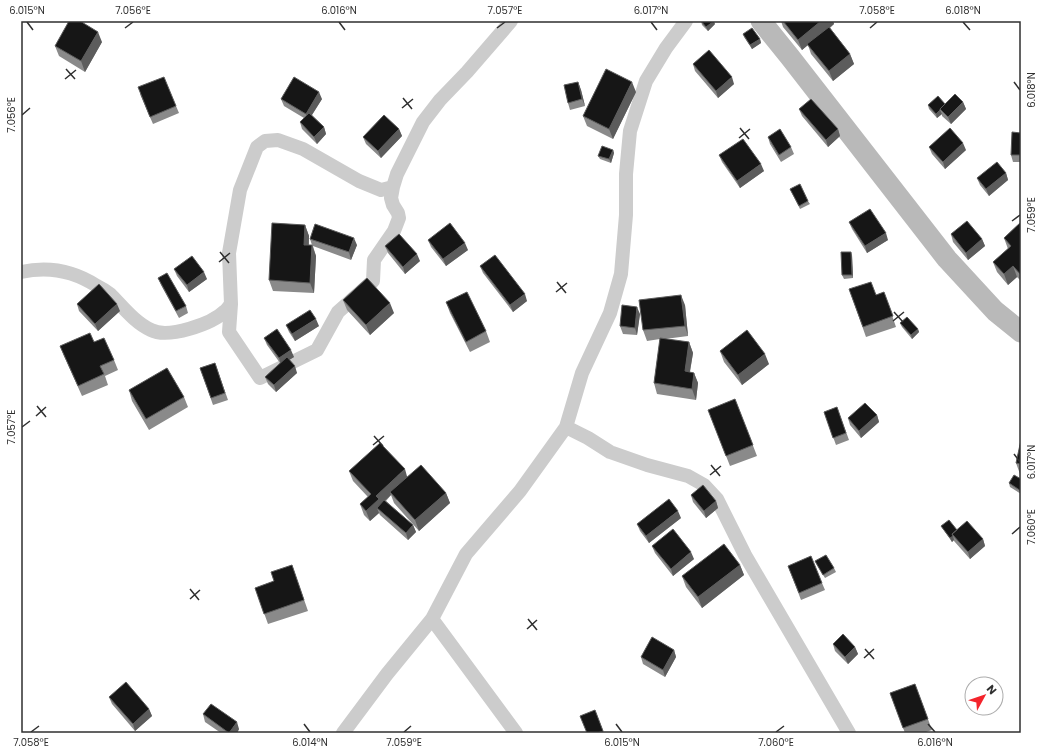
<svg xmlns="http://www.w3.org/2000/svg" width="1042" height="754" font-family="Poppins,sans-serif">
	<rect width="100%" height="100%" fill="#fff"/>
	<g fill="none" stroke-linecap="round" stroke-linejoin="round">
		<path stroke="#ccc" stroke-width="14" d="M21 272C48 266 74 271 97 286 101 288 106 291 110 294 122 306 135 323 151 330 168 339 212 324 225 311 228 309 229 306 231 304L229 253 240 190 257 147 265 141 278 140 303 149 359 181 381 190 393 187
			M231 304 229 332 260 378 317 350 338 312 373 281 374 260 394 231 399 218 398 213 393 205 391 198 393 187 397 174 423 122 440 100 467 72 511 21
			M566 427 588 438 610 452 647 465 688 476 704 485 717 499 745 555 849 733
			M432 619 516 733
			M343 733 387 674 432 619 466 554 520 491 566 427 582 373 610 313 621 274 626 215V174L630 131 646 81 666 48 686 21"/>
		<path stroke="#b9b9b9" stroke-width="21" d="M761 21 790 57 947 259 995 311 1021 332"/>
	</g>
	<path fill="#8a8a8a" d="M701 21 715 24 708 31 702 25Z
		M781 21H833L834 24 830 28 850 54 854 64 833 81 811 54 808 45 802 50 783 27Z
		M743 34 760 39 761 43 752 49 744 37Z
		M102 42 85 72 59 56 55 46Z
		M693 64 734 84 718 98 695 71Z
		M578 82 581 90 585 106 570 110 568 103Z
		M636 92 613 139 587 126 583 116Z
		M140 94 176 106 179 113 153 124Z
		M281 99H322L312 115 324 127 326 134 317 144 302 129 300 122 304 118 284 106Z
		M963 102 966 109 951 124 942 116V114L937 118 929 109 928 105Z
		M799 109 838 129 840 136 828 147 802 116Z
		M399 129 402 136 381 158 366 144 363 137Z
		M1021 133V162H1013L1011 155Z
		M768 137 791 147 794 154 781 162 770 144Z
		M929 147 966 150 945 169 932 154Z
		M613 150 614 153 611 163 600 159 598 156Z
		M719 155 764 171 740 188 722 162Z
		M1006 173 1008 180 989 196 980 185 977 178Z
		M790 189 808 201 810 204 800 209Z
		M849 222 888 240 867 253 852 229Z
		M1021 222V281L1017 277 1008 285 997 272 993 262 1008 249 1004 238Z
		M305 225 309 236V245H312L310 239 357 245 351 260 313 246 316 256 314 293 273 291 269 280Z
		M951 234 982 239 985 246 968 260 953 242Z
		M428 240 468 250 446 266 431 247Z
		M385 246 420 261 405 274 388 253Z
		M852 255 853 278 844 279 842 275Z
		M480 266 527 301 513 312 483 273Z
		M174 269 207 279 189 292 177 276Z
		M158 278 186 306 188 313 179 318 161 285Z
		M849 289 876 295 884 292 896 327 866 337Z
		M343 300 394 313 370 335 347 310Z
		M446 302 486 331 490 342 470 352 450 313Z
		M77 304 120 311 98 331 79 311Z
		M685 305 688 336 665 339 689 342 693 353 690 372 694 373 698 383 696 400 657 394 654 383 660 339 647 341 643 330Z
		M640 314 637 335 623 334 620 326Z
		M900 323 918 329 919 332 912 339 902 327Z
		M286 325 319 326 295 341 289 332Z
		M264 338 294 357 289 360 297 373 276 392 268 384 265 377 280 363 267 345Z
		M94 342 114 360 118 370 105 376 108 385 82 396 64 356 60 346Z
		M720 351 769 364 742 385 724 362Z
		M215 363 228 400 213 405 200 368Z
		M129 390 184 397 188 407 149 430 132 401Z
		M735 399 757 456 730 466 712 420Z
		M837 407 849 440 836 445 824 412Z
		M877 415 879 422 861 438 850 425 848 418Z
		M1021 440V474H1020L1016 463Z
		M349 471 407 477 446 493 450 503 419 531 394 503 391 495 386 501 413 525 416 532 408 540 380 515 379 513 370 521 364 515 360 504 368 497 353 481Z
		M1021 479V494L1010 487 1009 483Z
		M691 495 716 501 718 508 706 518 693 502Z
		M681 518 649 543 640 531 637 524Z
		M941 526 983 539 985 546 970 559 954 541V540L952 542 943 529Z
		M652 546 694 559 673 576 655 553Z
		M815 561 834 568 836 572 825 578 817 565Z
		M292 565 308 611 268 624 255 588 274 581Z
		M740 565 744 575 702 608 686 587 682 576Z
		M788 566 822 583 825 590 801 600Z
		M833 644 855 647 858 654 848 664 835 651Z
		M674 650 676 657 665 677 643 664 641 657Z
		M915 684 932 730 923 733H905L890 693Z
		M109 697 149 709 152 716 135 731 112 704Z
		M595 710 604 733H586Z
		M203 714 239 729 237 733H221L205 722Z"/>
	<path fill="#5c5c5c" d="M714 21 715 24 708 31 706 27Z
		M821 21H833L834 24 808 45 807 44 808 45 802 50 798 40Z
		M98 32 102 42 85 72 81 61Z
		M760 39 761 43 752 49 750 45Z
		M850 54 854 64 833 81 829 71Z
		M732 77 734 84 718 98 716 91Z
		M578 82 581 90 585 106 582 99Z
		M632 82 636 92 613 139 609 129Z
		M319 92 322 99 308 121 306 114Z
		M963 102 966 109 951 124 948 117Z
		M940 110 942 114 937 118 936 114Z
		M324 127 326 134 317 144 314 137Z
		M399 129 402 136 381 158 378 151Z
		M838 129 840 136 828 147 826 140Z
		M963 143 966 150 945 169 943 162Z
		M613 150 614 153 611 163 609 159Z
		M761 164 764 171 740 188 737 181Z
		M1006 173 1008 180 989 196 986 189Z
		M305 225 309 236 308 255 304 245Z
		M886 233 888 240 867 253 865 246Z
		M354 238 357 245 351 260 349 252Z
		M982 239 985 246 968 260 966 253Z
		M465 243 468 250 446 266 443 259Z
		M312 245 316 256 314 293 310 283Z
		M851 252 852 255 853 278 852 275Z
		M417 254 420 261 405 274 403 267Z
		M1013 266 1017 277 1008 285 1004 274Z
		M204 272 207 279 189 292 187 285Z
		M525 294 527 301 513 312 510 305Z
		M681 295 685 305 688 336 685 326Z
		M390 303 394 313 370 335 366 325Z
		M117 304 120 311 98 331 95 324Z
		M637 307 640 314 637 335 635 328Z
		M316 319 319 326 295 341 292 334Z
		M918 329 919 332 912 339 911 335Z
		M689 342 693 353 688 382 685 371Z
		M291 350 294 357 281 365 279 358Z
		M765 354 769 364 742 385 738 375Z
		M295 366 297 373 276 392 274 385Z
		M694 373 698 383 696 400 692 389Z
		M877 415 879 422 861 438 859 431Z
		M405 469 408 480 390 492 391 495 377 508 379 513 370 521 366 511 376 496Z
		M446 493 450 503 419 531 415 520Z
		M716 501 718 508 706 518 704 511Z
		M678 511 681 518 649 543 646 536Z
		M413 525 416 532 408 540 406 533Z
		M953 536 954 540 952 542 950 538Z
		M983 539 985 546 970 559 968 552Z
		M691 552 694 559 673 576 671 569Z
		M740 565 744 575 702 608 698 597Z
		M855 647 858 654 848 664 845 657Z
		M674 650 676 657 665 677 663 670Z
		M149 709 152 716 135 731 133 724Z
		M237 722 239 729 237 733H229Z"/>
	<path fill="#161616" stroke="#5c5c5c" d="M69 21H80L98 32 81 61 55 46Z
		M701 21H714L706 27Z
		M783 21H821L798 40Z
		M829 27 850 54 829 71 807 44Z
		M752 28 760 39 750 45 743 34Z
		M709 50 732 77 716 91 693 64Z
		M606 69 632 82 609 129 583 116Z
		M164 77 176 106 150 117 138 87Z
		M294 77 319 92 306 114 281 99Z
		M578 82 582 99 568 103 564 85Z
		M955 94 963 102 948 117 940 109Z
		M938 96 945 104 940 109V110L936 114 928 105Z
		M811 99 838 129 826 140 799 109Z
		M309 113 324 127 314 137 300 122Z
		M384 115 399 129 378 151 363 137Z
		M950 128 963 143 943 162 929 147Z
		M780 129 791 147 779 155 768 137Z
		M1012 132 1021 133V155H1011Z
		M743 139 761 164 737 181 719 155Z
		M602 146 613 150 609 159 598 156Z
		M997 162 1006 173 986 189 977 178Z
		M800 184 808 201 799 206 790 189Z
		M870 209 886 233 865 246 849 222Z
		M967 221 982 239 966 253 951 234Z
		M1021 222V275L1013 266 1004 274 993 262 1011 246 1004 238Z
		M272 223 305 225 304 245H312L310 283 269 280Z
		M450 223 465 243 443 259 428 240Z
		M315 224 354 238 349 252 310 239Z
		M399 234 417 254 403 267 385 246Z
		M841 252H851L852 275H842Z
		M495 255 525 294 510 305 480 266Z
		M192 256 204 272 187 285 174 269Z
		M167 273 186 306 176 311 158 278Z
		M367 278 390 303 366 325 343 300Z
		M871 282 876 295 884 292 893 316 863 327 849 289Z
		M99 284 117 304 95 324 77 304Z
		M467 292 486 331 466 342 446 302Z
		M681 295 685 326 643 330 639 300Z
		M622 305 637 307 635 328 620 326Z
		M310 310 316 319 292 334 286 325Z
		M907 317 918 329 911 335 900 323Z
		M277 329 291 350 279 358 264 338Z
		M747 330 765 354 738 375 720 351Z
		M90 333 94 342 104 338 114 360 100 366 104 374 78 386 60 346Z
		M660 338 689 342 685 371 694 373 692 389 654 383Z
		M287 357 295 366 274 385 265 377Z
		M215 363 225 393 211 398 200 368Z
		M167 368 184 397 146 419 129 390Z
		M735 399 753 445 726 456 708 410Z
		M865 403 877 415 859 431 848 418Z
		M837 407 846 433 833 438 824 412Z
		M1021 440V464L1016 463Z
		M380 443 405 469 376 496 379 499 366 511 360 504 371 494 349 471Z
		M421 465 446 493 415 520 390 492Z
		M1014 475 1021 479V491L1009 483Z
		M703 485 716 501 704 511 691 495Z
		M669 499 678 511 646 536 637 524Z
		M384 500 413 525 406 533 377 508Z
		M949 520 957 530 952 534 953 536 950 538 941 526Z
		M967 521 983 539 968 552 952 534Z
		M673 529 691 552 671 569 652 546Z
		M724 544 740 565 698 597 682 576Z
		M826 555 834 568 823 575 815 561Z
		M811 556 822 583 799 593 788 566Z
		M292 565 304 600 264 614 255 588 274 581 271 572Z
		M843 634 855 647 845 657 833 644Z
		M652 637 674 650 663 670 641 657Z
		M126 682 149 709 133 724 109 697Z
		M915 684 928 719 903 728 890 693Z
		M211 704 237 722 229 733 203 714Z
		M595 710 603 731 597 733H587L580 716Z"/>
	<path fill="none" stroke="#2f2f2f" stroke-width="1.5" d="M27 22 33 30M339 22 345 30M651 22 657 30M963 22 970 30M125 28 133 22M497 28 505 22M870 28 877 22M66 69 75 79M65 79 76 70M1014 82 1020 90M403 98 412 109M402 108 413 99M22 115 30 108M740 128 749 139M739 138 750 129M1012 221 1020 215M220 252 229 263M219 262 230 253M557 282 566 293M556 292 567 283M894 312 903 322M893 321 904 312M37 406 46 417M36 416 46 407M22 427 30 421M374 436 383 446M373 445 384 436M1014 454 1020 462M711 465 720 476M710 475 721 466M1012 534 1020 527M190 589 199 600M190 599 200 590M528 619 537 630M527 629 537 620M865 649 874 659M864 658 874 649M304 724 310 732M616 724 622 732M928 724 935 732M31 732 39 726M404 732 411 726M776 732 784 726"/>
	<rect width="1042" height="754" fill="none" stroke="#ffffff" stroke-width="44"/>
	<g transform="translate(984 696) rotate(50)"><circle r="19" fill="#ffffff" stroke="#acacac"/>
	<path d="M0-3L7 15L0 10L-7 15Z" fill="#f4242c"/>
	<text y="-6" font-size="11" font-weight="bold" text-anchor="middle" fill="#2f2f2f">N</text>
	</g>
	<rect x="22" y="22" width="998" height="710" fill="none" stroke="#2f2f2f" stroke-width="1.5"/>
	<g font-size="10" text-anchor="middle" fill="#2f2f2f">
		<text x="27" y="14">6.015°N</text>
		<text x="133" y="14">7.056°E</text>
		<text x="339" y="14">6.016°N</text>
		<text x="505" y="14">7.057°E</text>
		<text x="651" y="14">6.017°N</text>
		<text x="877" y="14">7.058°E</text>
		<text x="963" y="14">6.018°N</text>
		<text transform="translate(1031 90) rotate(-90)" y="4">6.018°N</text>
		<text transform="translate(11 115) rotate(-90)" y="4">7.056°E</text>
		<text transform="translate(1031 215) rotate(-90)" y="4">7.059°E</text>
		<text transform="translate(11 427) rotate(-90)" y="4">7.057°E</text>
		<text transform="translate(1031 462) rotate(-90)" y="4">6.017°N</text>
		<text transform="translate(1031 527) rotate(-90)" y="4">7.060°E</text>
		<text x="31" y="746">7.058°E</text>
		<text x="310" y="746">6.014°N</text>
		<text x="404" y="746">7.059°E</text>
		<text x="622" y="746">6.015°N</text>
		<text x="776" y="746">7.060°E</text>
		<text x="935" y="746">6.016°N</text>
	</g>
</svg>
